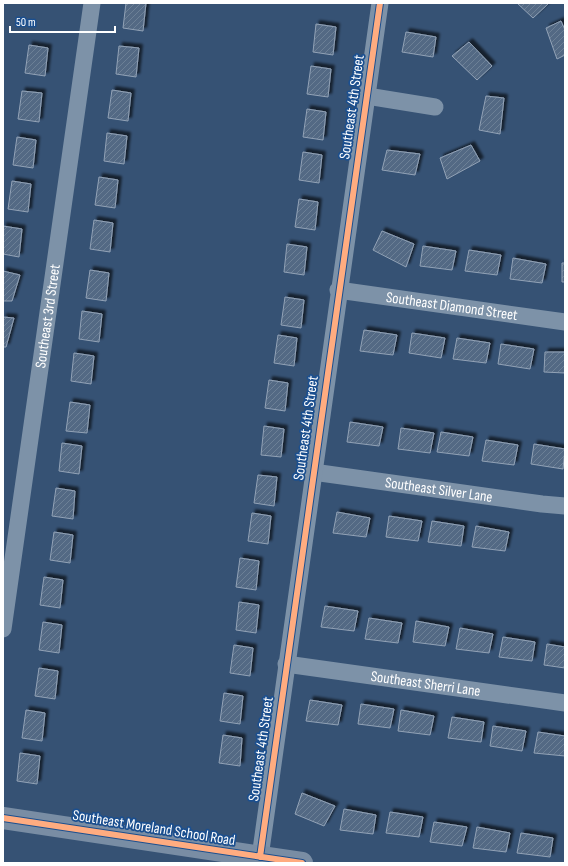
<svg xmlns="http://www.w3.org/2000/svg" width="568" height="866" font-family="'Sofia Sans Condensed',sans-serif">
	<defs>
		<pattern id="building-hatch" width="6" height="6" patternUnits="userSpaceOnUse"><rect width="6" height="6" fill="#526984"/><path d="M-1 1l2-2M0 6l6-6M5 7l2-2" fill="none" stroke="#6c8096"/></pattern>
		<filter id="shadow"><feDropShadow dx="3.5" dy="-3.5" stdDeviation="1" flood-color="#0009"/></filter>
	</defs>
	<rect width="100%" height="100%" fill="#365274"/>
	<path fill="url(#building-hatch)" stroke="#92a2b6" filter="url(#shadow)" d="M126 3H146L143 31 123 28Z
		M517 3H547L548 4 533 18Z
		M561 21 565 30V55L557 59 546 28Z
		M316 24 336 27 333 55 313 52Z
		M406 32 436 37 433 57 402 52Z
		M469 42 492 66 477 80 452 56Z
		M29 45 48 48 45 76 25 73Z
		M119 46 139 48 136 77 116 74Z
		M311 66 331 69 328 97 307 94Z
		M112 90 131 93 128 121 108 118Z
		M22 91 42 93 39 122 18 119Z
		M486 96 504 98 500 134 479 130Z
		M307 109 326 112 323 140 303 137Z
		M107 133 127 136 124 164 104 161Z
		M17 137 36 140 33 168 13 165Z
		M471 145 480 161 447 179 440 158Z
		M387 150 420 154 415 175 382 170Z
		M303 152 322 155 319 183 299 180Z
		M99 177 118 180 115 208 95 205Z
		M12 181 31 184 28 212 8 209Z
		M299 199 318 202 315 230 295 227Z
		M94 220 113 223 110 252 90 249Z
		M3 226 22 229 19 257 3 254Z
		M382 231 414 244 406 267 373 250Z
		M287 244 307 247 304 275 284 272Z
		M423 246 456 251 452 270 420 266Z
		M469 250 501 255 497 275 465 271Z
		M513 258 546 264 542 283 510 279Z
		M562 263H565V282H562Z
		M90 270 109 273 106 301 86 298Z
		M3 271 20 275 12 301H3Z
		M285 297 304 300 301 328 281 325Z
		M82 311 102 314 99 342 79 339Z
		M3 317 14 318 6 347H3Z
		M364 330 397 335 393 355 360 351Z
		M412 333 445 338 441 358 409 353Z
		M278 335 297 338 294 366 274 363Z
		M457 338 490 343 486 363 453 359Z
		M501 344 534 349 530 369 498 364Z
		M545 352H565V373L544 372Z
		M74 353 94 356 91 384 71 381Z
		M269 380 288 383 285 411 265 408Z
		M70 402 90 405 87 433 66 431Z
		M350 422 383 427 379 446 347 442Z
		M264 426 284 429 281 457 261 455Z
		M401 428 434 433 430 453 398 449Z
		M441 432 473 437 469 456 437 452Z
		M486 440 518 445 514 465 482 461Z
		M62 443 82 446 79 474 59 471Z
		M534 444 565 449 563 469 531 464Z
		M258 475 277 477 274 506 254 503Z
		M56 488 75 491 73 519 52 516Z
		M337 512 370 518 366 537 333 533Z
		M252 513 271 516 268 544 248 541Z
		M389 516 422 521 418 541 386 537Z
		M432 521 464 526 461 546 428 542Z
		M476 526 509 532 505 551 472 547Z
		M54 532 73 535 70 563 50 560Z
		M240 558 259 561 256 590 236 587Z
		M44 577 63 580 60 608 40 605Z
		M239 602 259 605 256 633 236 630Z
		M325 606 358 611 354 631 321 627Z
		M369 618 402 623 398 643 365 639Z
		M416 621 449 627 445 646 413 642Z
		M43 622 62 625 59 653 39 650Z
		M460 628 493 634 489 653 456 649Z
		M503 637 535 642 532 661 499 657Z
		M547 644 565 647V668L544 665Z
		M234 645 253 648 250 676 230 673Z
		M39 668 58 671 55 699 35 696Z
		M224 693 243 696 240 724 220 721Z
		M310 700 342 705 338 725 306 721Z
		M361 704 394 709 390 728 358 724Z
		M26 710 45 713 42 741 22 738Z
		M401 710 434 716 430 735 398 731Z
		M452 717 484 722 481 742 448 738Z
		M493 726 526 731 522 751 490 746Z
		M538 732 565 736V756L534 753Z
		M223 735 242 738 240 766 219 763Z
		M20 753 40 756 37 784 17 781Z
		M302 793 335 806 324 826 295 814Z
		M344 809 376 815 373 834 340 830Z
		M390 812 423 817 419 837 386 833Z
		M434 822 467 827 462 846 430 842Z
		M477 827 510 833 506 852 473 848Z
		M521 833 553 838 550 857 517 853Z"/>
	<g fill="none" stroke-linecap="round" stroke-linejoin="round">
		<g stroke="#7d92a8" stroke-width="17">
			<path d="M367 96 435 107"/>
			<path id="s1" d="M338 290 565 322"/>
			<path id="s2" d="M313 472 542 504 565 506"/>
			<path id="s3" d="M3 629 92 3"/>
			<path id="s4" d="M286 664 565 703"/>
			<path d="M260 857 380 3"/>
		</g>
		<path stroke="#798da4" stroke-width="22" d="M3 818 302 863"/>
		<defs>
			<path id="cycleway" d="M3 818 302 863
				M260 857 380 3"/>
		</defs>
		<use href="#cycleway" stroke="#1b4f8f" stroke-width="8"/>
		<use href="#cycleway" stroke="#ffac80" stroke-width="6"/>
	</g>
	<g text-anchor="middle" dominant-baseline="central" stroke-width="3.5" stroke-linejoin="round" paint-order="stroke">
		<g font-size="15" fill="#fff" stroke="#1b4f8f">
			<text transform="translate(352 107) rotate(-82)">Southeast 4th Street</text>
			<text stroke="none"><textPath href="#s1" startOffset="115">Southeast Diamond Street</textPath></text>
			<text stroke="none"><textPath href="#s3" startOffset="316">Southeast 3rd Street</textPath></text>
			<text transform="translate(306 428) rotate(-82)">Southeast 4th Street</text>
			<text stroke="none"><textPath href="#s2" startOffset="127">Southeast Silver Lane</textPath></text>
			<text stroke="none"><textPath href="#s4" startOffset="141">Southeast Sherri Lane</textPath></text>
			<text transform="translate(261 749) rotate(-82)">Southeast 4th Street</text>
			<text transform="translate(154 828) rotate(9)">Southeast Moreland School Road</text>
		</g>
	</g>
	<rect width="568" height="866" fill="none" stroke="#ffffff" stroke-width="8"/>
	<path d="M10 26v6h105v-6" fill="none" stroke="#ffffff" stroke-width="2"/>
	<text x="16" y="26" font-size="12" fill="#ffffff" stroke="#1b4f8f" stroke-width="3" paint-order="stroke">50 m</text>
</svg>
